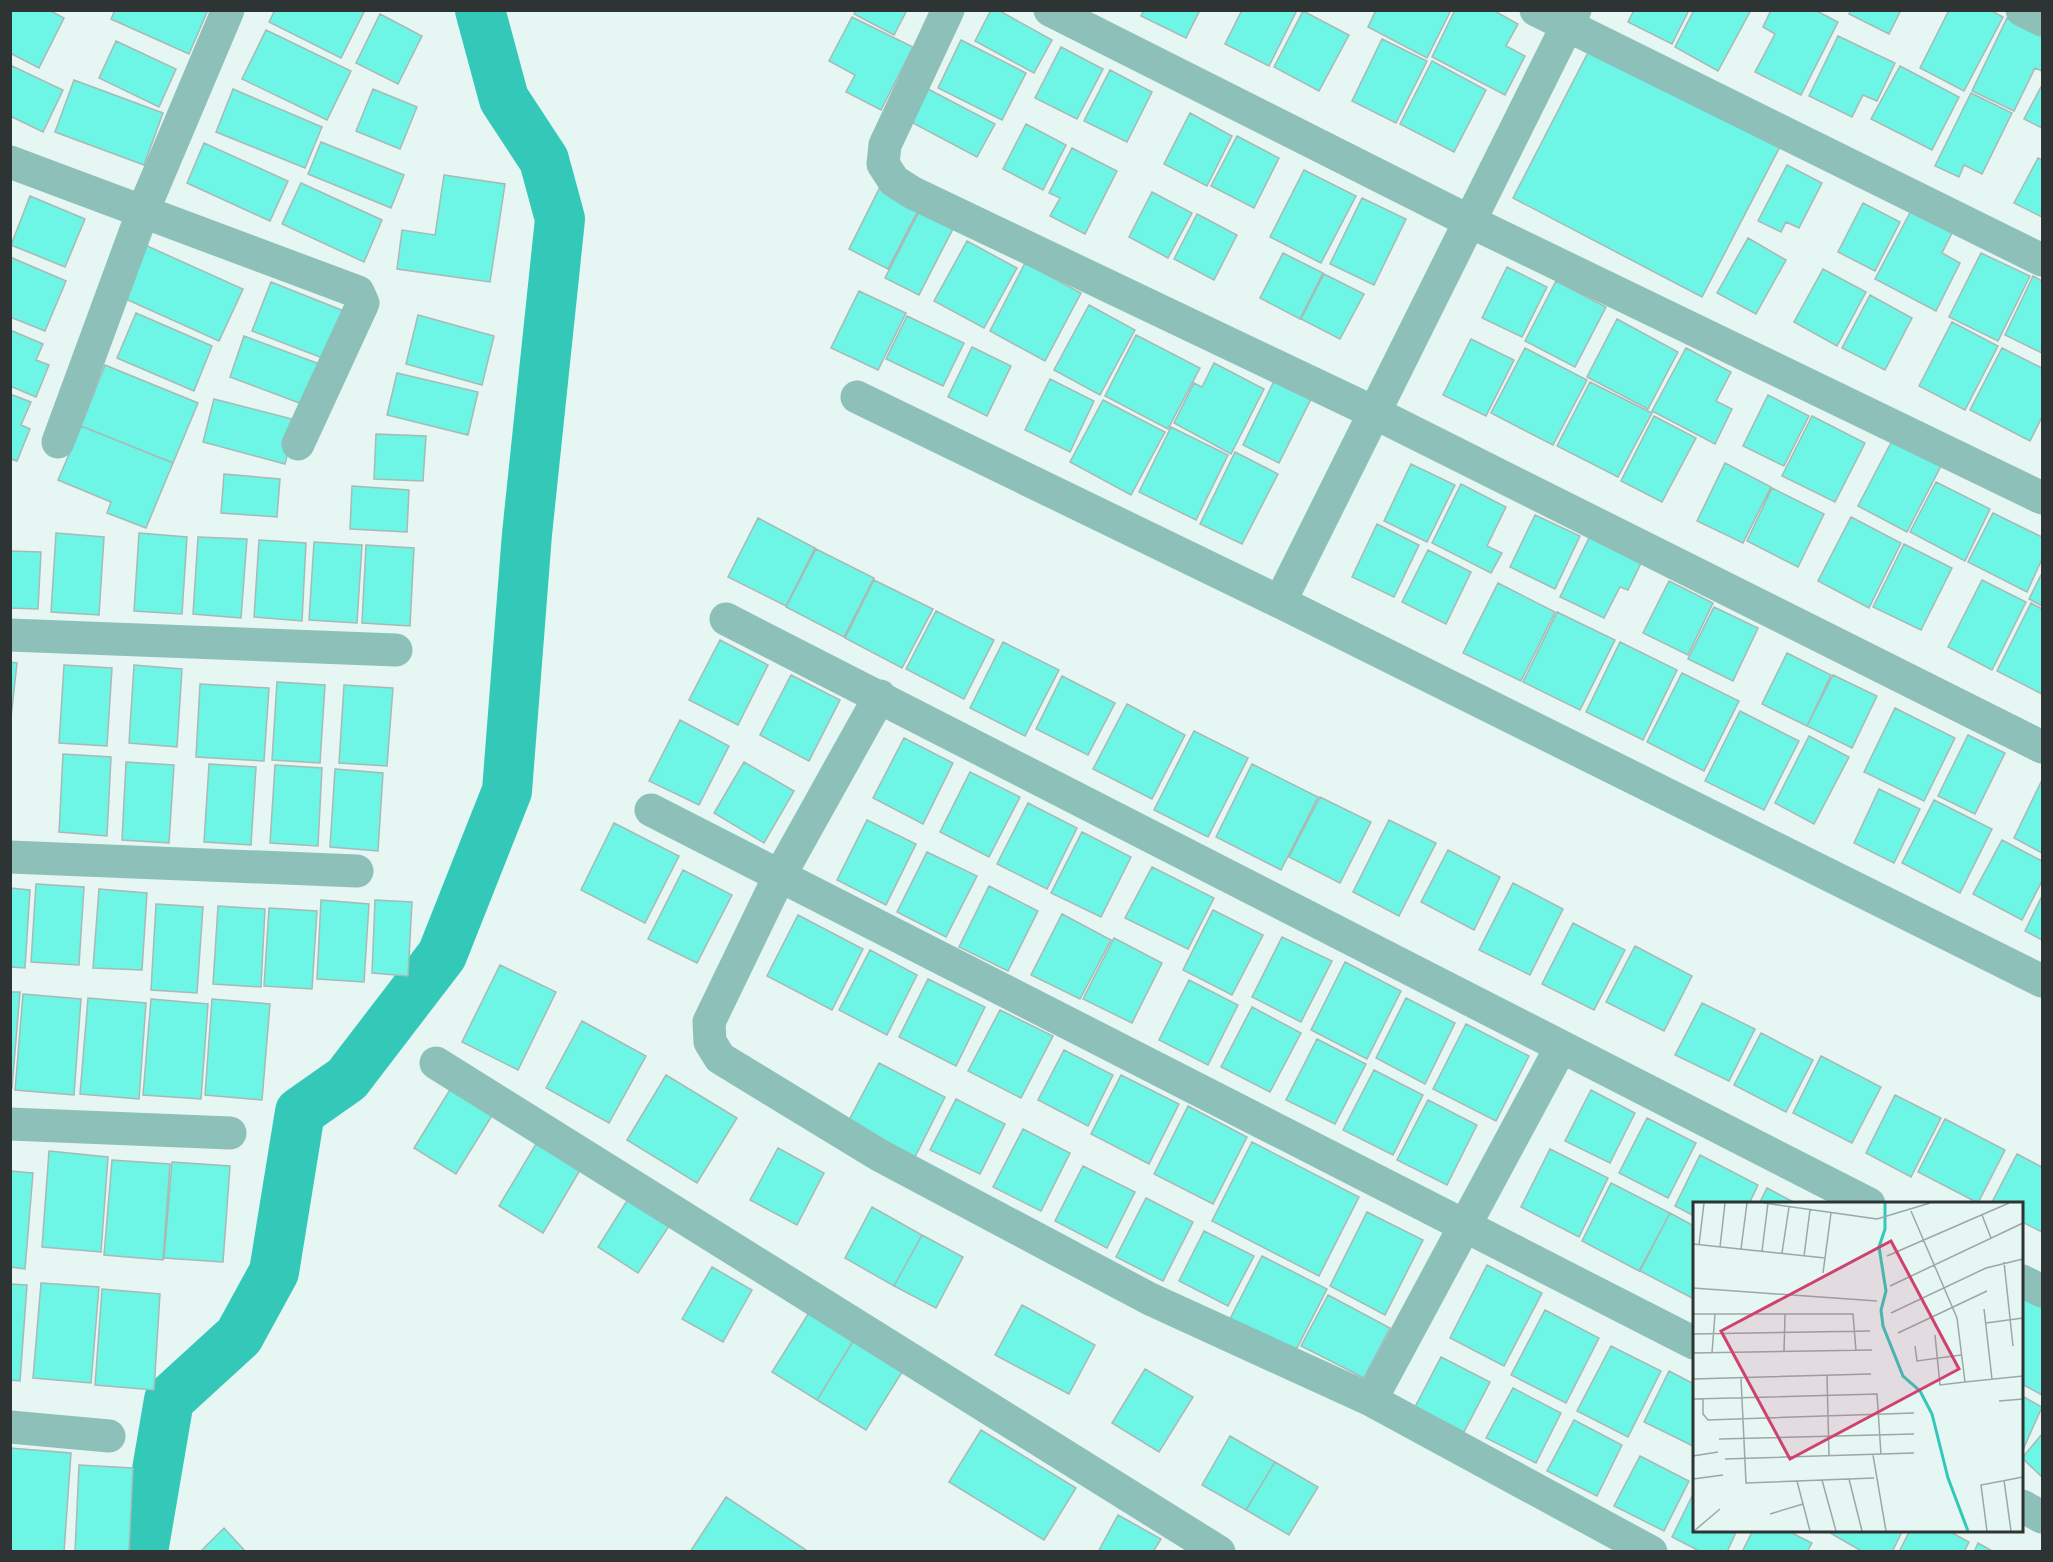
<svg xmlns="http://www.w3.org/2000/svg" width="2053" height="1562" font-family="Rubik,sans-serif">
	<rect width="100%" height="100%" fill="#e5f6f3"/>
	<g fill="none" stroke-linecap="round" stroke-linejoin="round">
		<path stroke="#34c8b9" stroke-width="50" d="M143 1552 169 1400 239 1336 274 1272 300 1112 347 1079 442 955 507 791 527 534 560 219 544 160 504 99 480 10"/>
	</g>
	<path fill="#6df5e5" stroke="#a8b9b6" stroke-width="1.5" d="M10 10H49L64 18 39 68 10 53Z
		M115 10H208L189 54 111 19Z
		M275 10H365L341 58 269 22Z
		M856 10H907L894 35 854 14Z
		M991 10H998L1052 40 1034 73 975 41Z
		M1144 10H1200L1186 38 1141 16Z
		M1242 10H1297L1269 66 1225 44Z
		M1376 10H1451L1427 58 1368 27Z
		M1455 10H1493L1518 24 1506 46 1525 56 1505 95 1432 57Z
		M1634 10H1689L1672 44 1628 22Z
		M1694 10H1751L1718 71 1675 47Z
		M1771 10H1815L1838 22 1801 95 1755 72 1775 34 1763 27Z
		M1851 10H1901L1889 34 1849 14Z
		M1949 10H1990L2003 17 1964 91 1920 68Z
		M1303 11 1349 35 1319 91 1274 67Z
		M380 14 422 36 398 84 356 63Z
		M852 17 913 47 881 110 846 92 855 75 829 61Z
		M2007 18 2042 36V71L2035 68 2014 111 1972 91Z
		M266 30 351 71 327 120 242 79Z
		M1838 36 1895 63 1877 101 1863 95 1852 117 1809 96Z
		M1382 39 1427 61 1396 123 1352 101Z
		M961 40 1026 73 1002 120 938 88Z
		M116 41 176 69 159 107 99 78Z
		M1594 41 1784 139 1702 297 1513 198Z
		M1061 47 1103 69 1077 119 1035 98Z
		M1432 61 1486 90 1454 152 1400 124Z
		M10 65 63 90 43 132 10 116Z
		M1900 66 1959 97 1932 150 1871 119Z
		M1110 70 1152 92 1127 142 1084 121Z
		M74 80 163 113 144 165 55 132Z
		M2042 85V128L2024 119Z
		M233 89 322 127 305 168 216 132Z
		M373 89 417 107 400 149 356 131Z
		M928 89 995 124 977 157 911 122Z
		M1971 93 2012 113 1982 174 1964 165 1959 177 1935 166Z
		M1190 113 1232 136 1207 186 1164 164Z
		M1026 124 1066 145 1043 190 1003 169Z
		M1237 136 1279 158 1254 208 1211 186Z
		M321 142 404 175 391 208 308 174Z
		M204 143 288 181 270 221 187 183Z
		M1072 148 1117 171 1085 234 1050 216 1060 198 1049 193Z
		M2038 158 2042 160V217L2014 203Z
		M1787 165 1822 183 1799 228 1786 222 1781 232 1758 221Z
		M1304 170 1356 196 1321 263 1270 237Z
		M444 175 505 184 490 282 397 269 402 230 435 235Z
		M883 181 923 201 888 269 849 249Z
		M301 183 382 220 364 262 282 224Z
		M1152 192 1192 213 1168 258 1129 237Z
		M30 196 85 219 65 267 11 245Z
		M1362 198 1406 219 1374 285 1330 264Z
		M924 202 958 219 919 295 885 278Z
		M1863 203 1900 222 1875 271 1838 252Z
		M1913 207 1954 229 1942 253 1960 263 1936 311 1875 279Z
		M1197 214 1237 235 1214 280 1174 259Z
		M1748 238 1786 260 1756 314 1717 293Z
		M967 241 1017 268 984 328 934 301Z
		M145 245 243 289 219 341 121 297Z
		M1283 253 1323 273 1300 319 1260 298Z
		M1981 253 2030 276 1998 341 1949 317Z
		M10 257 66 281 45 331 10 317Z
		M1025 263 1081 293 1045 361 990 331Z
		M1507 267 1547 287 1522 337 1482 318Z
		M1823 269 1866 292 1837 346 1794 322Z
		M1324 274 1364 294 1340 339 1301 319Z
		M2033 276 2042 281V353L2005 335Z
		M1556 281 1606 307 1575 367 1525 341Z
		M271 282 344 311 325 359 252 331Z
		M859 291 906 313 878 370 831 348Z
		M1870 295 1912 318 1885 370 1842 348Z
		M1089 305 1135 330 1100 395 1054 370Z
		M136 313 212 346 194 391 117 358Z
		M418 315 494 336 482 385 406 364Z
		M907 316 964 343 943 386 886 359Z
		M1617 319 1678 352 1648 409 1587 377Z
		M1952 322 1998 346 1965 410 1919 386Z
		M10 330 43 344 36 360 49 365 36 397 10 386Z
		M1136 335 1200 368 1168 429 1105 396Z
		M244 336 325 366 310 407 230 377Z
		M1471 339 1514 360 1486 416 1443 395Z
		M972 347 1011 366 987 416 948 397Z
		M1525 348 1587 380 1553 445 1491 413Z
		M1686 348 1731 372 1716 401 1732 409 1715 444 1652 411Z
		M2002 348 2042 368V417L2030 441 1970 410Z
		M1214 363 1264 389 1231 454 1174 423 1194 383 1202 387Z
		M105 365 198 403 173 463 81 426Z
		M397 373 478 392 468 435 387 415Z
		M1050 379 1094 401 1070 452 1025 430Z
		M1274 381 1311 399 1279 463 1243 445Z
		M1590 382 1652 413 1618 477 1557 446Z
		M10 394 31 402 21 425 30 429 17 461 10 459Z
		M1768 395 1809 416 1784 466 1743 446Z
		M214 399 296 420 285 464 203 442Z
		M1103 400 1165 432 1131 495 1070 462Z
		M1654 416 1696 438 1662 502 1621 481Z
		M1812 416 1865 443 1835 502 1782 476Z
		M81 426 173 463 146 528 107 513 111 502 58 480Z
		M1171 427 1228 455 1196 520 1139 492Z
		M376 434 426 436 423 481 374 479Z
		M1894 437 1943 462 1907 532 1858 506Z
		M1235 452 1278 474 1242 544 1200 524Z
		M1725 463 1771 487 1743 543 1697 521Z
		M1411 464 1455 485 1427 542 1384 521Z
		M224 474 280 479 277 517 221 513Z
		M1936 482 1990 509 1965 561 1910 532Z
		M1461 484 1506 507 1487 546 1502 553 1491 573 1432 543Z
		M352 486 409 490 407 532 350 529Z
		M1772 488 1824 514 1798 567 1747 541Z
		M1993 513 2042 537V559L2027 592 1968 562Z
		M1535 515 1580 536 1555 589 1510 567Z
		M1851 517 1901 543 1869 608 1818 581Z
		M758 518 815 548 786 606 728 577Z
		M1377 524 1419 545 1394 597 1352 577Z
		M1592 532 1644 557 1628 590 1620 587 1604 618 1560 597Z
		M56 533 104 537 99 615 51 612Z
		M139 533 187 537 182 614 134 611Z
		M198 537 247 539 241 618 193 614Z
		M259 540 306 543 302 621 254 617Z
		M314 542 362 545 357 623 309 620Z
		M1904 544 1952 568 1921 630 1873 607Z
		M366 545 414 548 410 626 362 623Z
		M816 549 874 578 844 637 786 607Z
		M1428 550 1471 572 1446 624 1402 602Z
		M10 551 41 552 38 609 10 608Z
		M2042 573V606L2029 599Z
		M874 580 933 609 902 668 845 638Z
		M1982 580 2026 602 1992 670 1948 647Z
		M1669 581 1713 603 1688 655 1643 633Z
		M1498 583 1555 612 1521 681 1463 653Z
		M2031 603 2042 609V694L1997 671Z
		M1714 607 1758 628 1733 681 1688 659Z
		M936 611 994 640 964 699 906 669Z
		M1557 612 1615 640 1580 710 1523 682Z
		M720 640 768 665 738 725 689 700Z
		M1003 642 1059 670 1025 736 970 708Z
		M1620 642 1677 670 1643 740 1586 712Z
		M1787 653 1831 675 1807 726 1762 704Z
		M10 662 17 663 10 727Z
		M64 665 112 668 107 746 59 743Z
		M134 665 182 669 177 747 129 743Z
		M1682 673 1739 701 1704 771 1647 742Z
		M791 675 840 700 809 761 760 735Z
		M1833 675 1877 696 1852 748 1807 726Z
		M1062 676 1115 703 1088 755 1036 729Z
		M277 682 325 685 320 763 272 760Z
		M200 684 269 688 264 761 196 757Z
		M344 685 393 688 387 766 339 763Z
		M1127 704 1185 735 1152 799 1093 769Z
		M1895 708 1955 738 1924 801 1864 772Z
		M1740 711 1799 741 1764 810 1705 781Z
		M680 720 729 746 699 805 649 781Z
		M1194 731 1248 758 1208 837 1154 810Z
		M1968 735 2005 753 1975 814 1938 796Z
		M1809 736 1849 757 1814 824 1775 803Z
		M904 738 953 763 923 824 873 798Z
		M63 754 111 757 107 836 59 832Z
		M126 762 174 765 169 843 122 840Z
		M744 762 794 791 764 843 714 813Z
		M209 764 256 767 251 845 204 842Z
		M1252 764 1318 797 1281 870 1216 837Z
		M275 765 322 768 318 846 270 843Z
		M335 769 383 773 378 851 330 847Z
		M970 772 1020 797 989 857 940 832Z
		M2042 780V853L2014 838Z
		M1879 789 1920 809 1894 863 1854 843Z
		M1320 797 1371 822 1340 883 1289 857Z
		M1934 800 1992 829 1960 893 1902 863Z
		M1028 803 1077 828 1047 889 997 864Z
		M867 820 916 844 886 905 837 880Z
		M1389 820 1436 843 1399 916 1353 892Z
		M614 823 679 856 645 923 581 890Z
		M1082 832 1131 857 1101 917 1051 893Z
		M2002 840 2042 861V881L2022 920 1973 894Z
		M1448 850 1500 877 1474 930 1421 902Z
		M927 852 977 876 946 937 897 912Z
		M1152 867 1214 898 1188 949 1125 918Z
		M683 870 732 895 697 963 648 939Z
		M1513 883 1563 909 1530 975 1479 950Z
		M36 884 84 887 79 965 31 962Z
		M989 886 1038 911 1008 971 959 947Z
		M10 888 30 890 25 968 10 967Z
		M99 889 147 893 142 970 93 968Z
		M2042 896V940L2025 931Z
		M321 900 369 904 364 982 317 979Z
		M375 900 412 902 408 976 372 973Z
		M156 904 203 907 197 993 151 990Z
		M218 906 265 909 261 987 213 984Z
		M269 908 317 911 312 989 264 986Z
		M1213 910 1263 935 1232 995 1183 970Z
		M1062 914 1111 940 1080 999 1031 975Z
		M798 915 863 949 832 1010 767 976Z
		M1573 923 1625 950 1594 1010 1542 984Z
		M1282 937 1332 961 1301 1022 1252 997Z
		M1114 938 1162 963 1132 1023 1083 999Z
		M1635 946 1692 976 1664 1031 1606 1002Z
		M870 950 917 975 887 1035 839 1010Z
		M1345 962 1401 991 1367 1059 1311 1030Z
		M500 965 556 992 518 1070 462 1042Z
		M928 979 985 1007 956 1066 899 1037Z
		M1189 980 1238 1005 1208 1065 1159 1040Z
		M10 992H20L12 1088H10Z
		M23 994 81 999 74 1095 15 1090Z
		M88 998 146 1003 139 1099 80 1094Z
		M1406 998 1455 1023 1425 1084 1376 1058Z
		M151 999 208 1004 201 1099 143 1095Z
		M212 999 270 1004 262 1100 205 1095Z
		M1702 1003 1755 1029 1729 1081 1675 1055Z
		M1252 1007 1301 1033 1270 1092 1221 1067Z
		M1000 1010 1053 1036 1021 1098 968 1071Z
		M582 1021 646 1056 609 1123 546 1088Z
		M1466 1024 1529 1056 1496 1121 1433 1089Z
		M1761 1033 1813 1060 1786 1112 1734 1085Z
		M1317 1039 1366 1064 1335 1124 1286 1100Z
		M1064 1050 1113 1075 1088 1126 1038 1100Z
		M1821 1056 1881 1087 1852 1143 1793 1113Z
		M879 1063 945 1097 915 1157 848 1122Z
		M1374 1070 1423 1095 1393 1155 1343 1130Z
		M666 1075 737 1118 697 1183 627 1140Z
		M1121 1075 1179 1104 1149 1164 1091 1134Z
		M451 1088 493 1114 456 1174 414 1148Z
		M1591 1090 1635 1113 1610 1163 1565 1141Z
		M1895 1095 1941 1118 1911 1177 1866 1153Z
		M956 1099 1005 1124 980 1174 930 1150Z
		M1428 1100 1477 1125 1447 1185 1397 1160Z
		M1188 1106 1247 1137 1213 1204 1154 1174Z
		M1647 1118 1696 1143 1668 1198 1619 1173Z
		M1945 1119 2005 1150 1978 1203 1918 1172Z
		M1023 1129 1070 1153 1041 1211 993 1187Z
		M1252 1142 1359 1197 1319 1276 1212 1221Z
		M536 1144 580 1170 543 1233 499 1206Z
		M778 1148 824 1173 797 1225 750 1200Z
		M1550 1149 1608 1178 1579 1237 1521 1207Z
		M49 1151 108 1157 101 1252 42 1247Z
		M2017 1154 2042 1167V1232L2022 1222V1204H1991Z
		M1700 1155 1758 1185 1749 1204H1694V1216L1675 1206Z
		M112 1160 170 1164 163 1260 104 1255Z
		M172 1162 230 1166 223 1262 164 1258Z
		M1083 1166 1135 1192 1107 1248 1055 1221Z
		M10 1171 33 1173 25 1269 10 1267Z
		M1611 1183 1670 1213 1639 1271 1582 1241Z
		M1767 1188 1797 1204H1759Z
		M630 1196 671 1223 638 1273 598 1247Z
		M1146 1198 1193 1222 1163 1281 1116 1257Z
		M872 1207 922 1235 894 1286 845 1258Z
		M1367 1212 1423 1240 1385 1315 1330 1286Z
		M1670 1213 1694 1226V1299L1640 1271Z
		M1204 1231 1254 1256 1228 1306 1179 1281Z
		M922 1235 963 1257 936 1308 894 1286Z
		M1262 1256 1327 1289 1295 1352 1230 1319Z
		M1487 1265 1542 1293 1504 1366 1450 1338Z
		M712 1267 752 1290 723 1342 682 1319Z
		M41 1283 99 1287 91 1383 33 1378Z
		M10 1284 27 1285 20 1381 10 1380Z
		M102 1289 160 1294 154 1390 95 1385Z
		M2022 1293 2042 1303V1395L2022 1384Z
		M1328 1295 1390 1328 1364 1378 1301 1346Z
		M1022 1305 1095 1345 1069 1394 995 1355Z
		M1545 1310 1599 1338 1566 1403 1511 1375Z
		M810 1311 855 1338 817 1400 772 1372Z
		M855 1338 904 1369 866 1430 817 1400Z
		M1611 1346 1661 1371 1628 1437 1577 1411Z
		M1441 1357 1490 1382 1464 1432 1415 1407Z
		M1145 1369 1193 1397 1159 1452 1112 1423Z
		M1669 1371 1694 1384 1693 1446 1644 1422Z
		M1513 1388 1561 1413 1536 1463 1486 1438Z
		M2022 1396 2042 1407 2022 1452Z
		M1574 1420 1622 1445 1597 1496 1547 1471Z
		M981 1430 1076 1488 1044 1540 949 1482Z
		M2042 1434V1477L2022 1458Z
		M1230 1436 1275 1462 1246 1510 1202 1485Z
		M10 1448 71 1453 64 1552H10Z
		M1640 1456 1689 1481 1664 1531 1614 1506Z
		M1275 1462 1318 1487 1289 1535 1246 1510Z
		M79 1465 133 1468 129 1552H75Z
		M1694 1492V1530H1737L1727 1552H1701L1672 1537Z
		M726 1497 806 1550 805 1552H690Z
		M1118 1515 1161 1539 1153 1552H1098Z
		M224 1528 246 1552H200Z
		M1753 1530H1786L1812 1543 1807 1552H1742Z
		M1825 1530H1903L1892 1552H1863Z
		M1910 1530H1947L1969 1542 1964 1552H1899Z
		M1978 1543 1994 1552H1974Z"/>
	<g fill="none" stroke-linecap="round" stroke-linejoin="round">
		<path stroke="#8cc0b8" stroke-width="33" d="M948 10 885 145 883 164 894 181 913 193 1373 412 2042 747
			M1050 10 1471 222 2042 498
			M1536 10 2042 260
			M2022 10 2042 20
			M10 162 358 292 363 303 298 444
			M857 397 1280 602 2042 981
			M58 442 143 211 228 10
			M1280 602 1575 10
			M726 619 1869 1204
			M10 635 396 650
			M880 696 779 877 709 1022 710 1042 720 1058 879 1155 1150 1299 1371 1400 1651 1552
			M651 810 1694 1343
			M10 857 357 871
			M436 1063 1219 1552
			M10 1124 230 1133
			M2022 1281 2042 1291
			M1371 1400 1561 1047
			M10 1427 109 1436
			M2022 1506 2042 1517"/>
	</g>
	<g transform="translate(1693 1202)">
		<rect width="330" height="330" fill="#e5f6f3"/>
		<path fill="none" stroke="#34c8b9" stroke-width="3" d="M192 1V27L186 45 193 89 188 108 190 124 210 174 227 189 239 212 255 276 275 329"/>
		<path fill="none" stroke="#9ba8a6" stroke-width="1.5" d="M71 1 184 17 237 1M218 9 264 116 272 180 330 174M289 13 298 36M0 42 132 56M6 43 11 1M27 45 32 1M48 47 54 1M69 49 75 1M89 51 96 5M111 54 117 8M194 54 316 1M311 60 320 144M130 71 138 11M197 84 330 21M0 86 184 99M291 107 299 177M198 111 293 66 330 57M0 112H160L163 149M293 121 330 116M205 131 294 89M0 132 177 129M242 133 247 183 272 180M222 144 224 159 268 153M91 150 92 112M0 151 179 148M19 151 22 112M134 174 136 254M48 176 53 281 181 276M0 177 178 172M0 197 184 192 188 253M10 197V212L15 218 221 211M306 199 330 197M26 237 221 232M180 253 193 329M0 254 25 250M32 257 221 251M0 277 30 273M156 277 169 329M129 278 143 329M311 278 318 329M104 279 117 329M77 312 110 302M1 329 27 307M294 329 288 283 330 275"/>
		<path fill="#cf426f" fill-opacity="0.15" stroke="#cf426f" stroke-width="3" d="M198 39 266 167 97 257 28 129Z"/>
		<rect width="330" height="330" fill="none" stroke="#2d3433" stroke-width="3"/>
	</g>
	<rect width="2053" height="1562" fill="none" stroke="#2d3433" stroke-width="24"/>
</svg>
